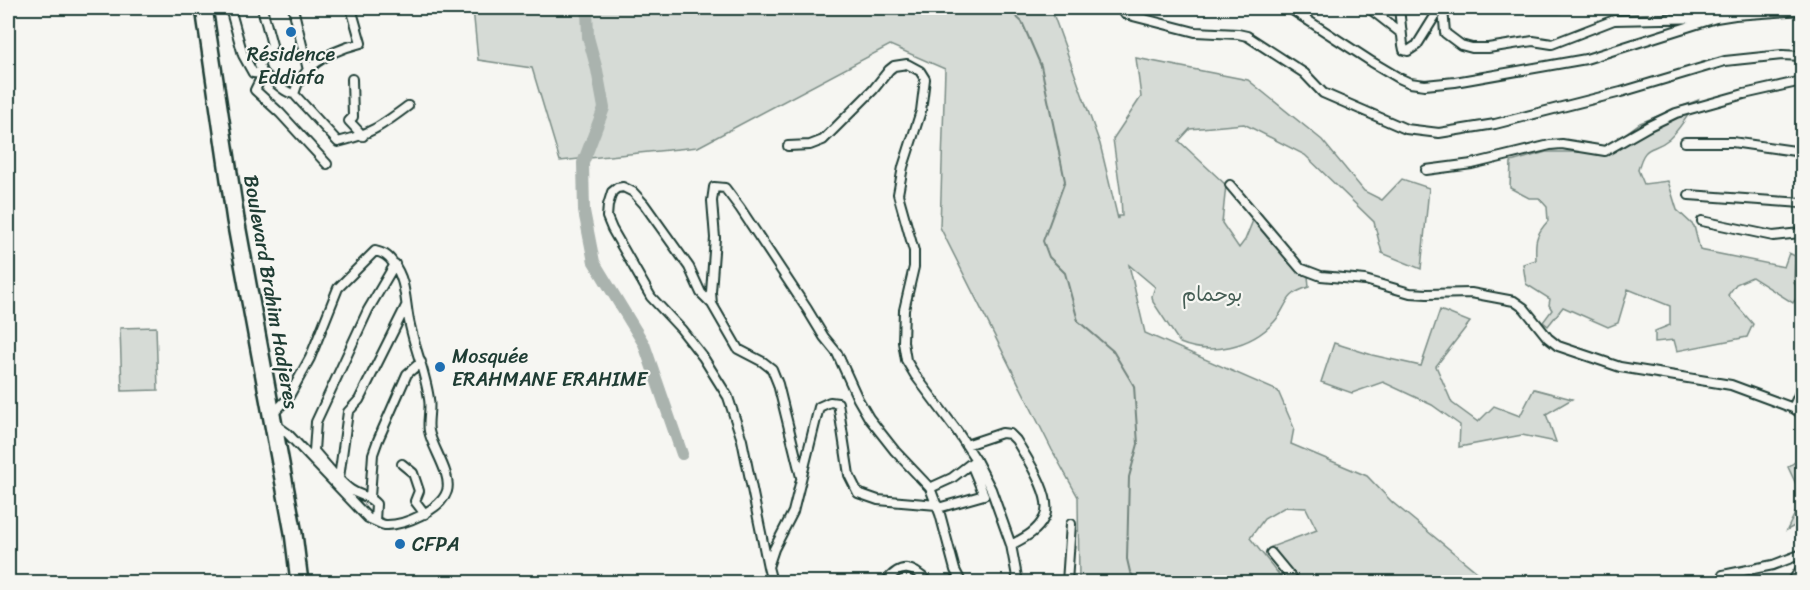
<svg xmlns="http://www.w3.org/2000/svg" width="1810" height="590" font-family="Sriracha,'Playpen Sans Arabic',sans-serif">
	<rect width="100%" height="100%" fill="#f6f6f2"/>
	<filter id="ink" filterUnits="userSpaceOnUse"><feTurbulence type="fractalNoise" baseFrequency=".0167" numOctaves="2"/><feDisplacementMap in="SourceGraphic" scale="12" xChannelSelector="R" yChannelSelector="G"/><feConvolveMatrix kernelMatrix="1 2 1 2 8 2 1 2 1" color-interpolation-filters="sRGB"/></filter>
	<g filter="url(#ink)">
		<path fill="#d6dbd6" stroke="#7a8c85" stroke-width="1.5" d="M473 8H1051L1100 144 1118 219V216H1122L1121 196 1113 139 1141 97 1136 58 1248 80 1322 140 1364 191 1382 200 1402 179 1429 188 1421 269 1382 253 1374 222 1305 155 1244 124 1190 129 1179 141 1226 185 1222 223 1239 248 1245 240 1254 218 1293 265 1308 276 1309 287C1283 294 1288 307 1274 322 1251 347 1211 356 1180 343L1153 302 1152 296 1155 287 1129 265 1145 333 1278 391 1294 428 1291 444 1367 476 1392 502 1482 576 1495 582H1299L1271 547 1317 530 1306 508 1285 507 1264 519 1250 538 1285 582H1079L1078 497 1052 450 940 227 945 69 890 45 698 147 560 161 532 68 478 60Z
			M1698 100C1689 113 1681 128 1669 139 1652 153 1645 142 1638 170L1644 184 1668 181 1677 210 1694 226 1700 250 1784 267 1789 253 1795 256 1794 283 1801 292 1793 303 1752 277 1736 284 1728 295 1753 324 1747 337 1677 351 1674 340 1655 342V331L1670 325V306L1628 289 1618 323 1608 327 1563 307 1548 326 1543 322 1552 310 1549 305 1550 299 1526 284 1523 264 1536 260C1535 242 1535 235 1548 221L1547 207 1539 198H1529L1510 188 1511 162 1546 152H1580L1599 148 1614 142 1640 123Z
			M1440 310 1470 322 1436 366 1452 403 1478 422 1494 406 1520 416 1534 389 1572 399 1546 414 1556 442 1522 435 1459 447 1460 425 1432 405 1383 382 1352 393 1321 382 1334 343 1372 355 1421 366Z
			M156 327 158 390 122 391 120 328Z
			M1802 457V497L1788 467Z
			M1802 499V522L1787 530Z"/>
		<g fill="none" stroke-linecap="round" stroke-linejoin="round">
			<path stroke="#72847d" stroke-width="2" d="M1007 8 1022 22 1041 66 1065 181 1043 241 1049 257 1065 273 1078 321 1113 351 1134 386 1138 444 1129 477 1127 559 1130 572 1138 582"/>
			<path stroke="#aab3ae" stroke-width="12" d="M587 8 588 37 597 70 604 108 583 163 584 211 594 262 644 344 682 454"/>
			<defs>
				<path id="minor" d="M230 8 243 55 253 73 263 74 255 90 280 113 327 164
					M262 8 272 45 259 65 263 74C273 79 284 93 294 94
					M293 8 308 70
					M351 8 361 43C334 50 302 64 294 94L338 142C371 134 381 126 408 106
					M1289 8 1372 62 1399 78 1410 83 1425 85 1455 82 1586 59 1716 18 1735 15 1802 10
					M1369 8 1401 33
					M1399 8 1403 45 1404 50 1408 51 1417 45 1440 8
					M1443 8 1445 33 1461 45 1472 48H1488L1533 41 1552 44 1614 20 1708 18
					M1533 8H1559
					M1125 14 1195 32 1238 34 1247 36 1304 73 1323 93 1406 129 1439 133 1495 124 1621 92 1725 61 1782 55 1802 56
					M352 79 353 117 349 121 363 136
					M1685 142H1732L1802 152
					M788 146 810 145 823 140 873 90 889 70 894 66 907 64 920 71 925 79 921 111 903 167 898 194 914 251V267L904 310 903 342 906 360 915 375 957 431 976 460 991 489 1011 545 1018 582
					M1426 170 1472 164 1550 145 1562 144 1605 151 1649 126 1676 113 1744 94 1802 81
					M1230 185 1300 268 1321 276 1365 280 1410 293 1427 294 1471 293 1514 301 1524 308 1548 338 1558 346 1620 367 1731 385 1793 408 1802 414
					M1689 195 1802 203
					M1702 221 1773 236 1800 233 1802 229
					M712 304 701 293 689 267 644 204 633 192 623 187 617 188 612 192 608 205 607 217 612 229 651 297 681 329 703 357 728 397 742 440 768 567
					M1793 408 1802 388
					M274 413 288 398 310 358 338 288 375 251C383 253 388 255 393 263 405 278 405 297 408 315 412 342 425 370 429 399 431 409 427 421 429 431 432 448 452 474 447 491 441 510 403 526 385 525 380 524 373 520 368 518L287 433 276 425
					M966 445 1002 433 1010 434 1016 440C1026 457 1055 499 1044 518 1037 532 1024 538 1011 545
					M402 464 413 473 419 491 415 501 425 514
					M801 477 778 384 772 369 763 362 738 349 712 304 711 292 715 238 712 201 714 187 725 188 740 208 807 309 824 337 837 353 858 399 869 418 895 451 930 488 940 514 955 570 961 582
					M339 478 348 412 359 400 406 306
					M930 488 952 478 974 461
					M370 497 373 454 378 440 407 374 421 362
					M938 508 984 495 971 464
					M375 521 376 504C367 494 361 497 351 490 339 482 324 462 314 451L316 422 368 310 395 264
					M1271 553 1295 582
					M1723 575 1773 565 1802 554
					M772 582 768 567 774 549 793 512 819 407 830 402 838 403 849 475 858 493 878 500 937 505
					M886 582C901 562 913 567 928 582
					M1067 582 1071 524
					M1792 582 1802 567"/>
				<path id="major" d="M201 8 232 221 290 533 296 582
					M207 8 239 219 297 534 303 582"/>
			</defs>
			<use href="#minor" stroke="#1f3d34" stroke-width="12"/>
			<use href="#major" stroke="#1f3d34" stroke-width="14"/>
			<use href="#minor" stroke="#f6f6f2" stroke-width="8"/>
			<use href="#major" stroke="#f6f6f2" stroke-width="9"/>
		</g>
	</g>
	<g fill="#1f6fb2" stroke="#f6f6f2" stroke-width="2">
		<circle cx="291" cy="32" r="6"/>
		<circle cx="440" cy="367" r="6"/>
		<circle cx="400" cy="544" r="6"/>
	</g>
	<g text-anchor="middle" dominant-baseline="central" stroke-width="4.5" stroke-linejoin="round" paint-order="stroke">
		<g font-size="20" fill="#1f3d34" stroke="#f6f6f2" text-anchor="start">
			<text x="291" y="54" text-anchor="middle">Résidence<tspan x="291" dy="23">Eddiafa</tspan></text>
			<text x="452" y="356">Mosquée<tspan x="452" dy="23">ERAHMANE ERAHIME</tspan></text>
			<text x="412" y="544">CFPA</text>
		</g>
		<g font-size="20" fill="#1f3d34" stroke="#f6f6f2">
			<text transform="translate(271 292) rotate(80)">Boulevard Brahim Hadjeres</text>
		</g>
		<g font-size="20" fill="#445d54" stroke="#f6f6f2">
			<text x="1212" y="294">بوحمام</text>
		</g>
	</g>
	<rect width="1810" height="590" fill="none" stroke="#f6f6f2" stroke-width="30"/>
	<rect x="15" y="15" width="1780" height="560" fill="none" stroke="#1f3d34" stroke-width="2" filter="url(#ink)"/>
</svg>
